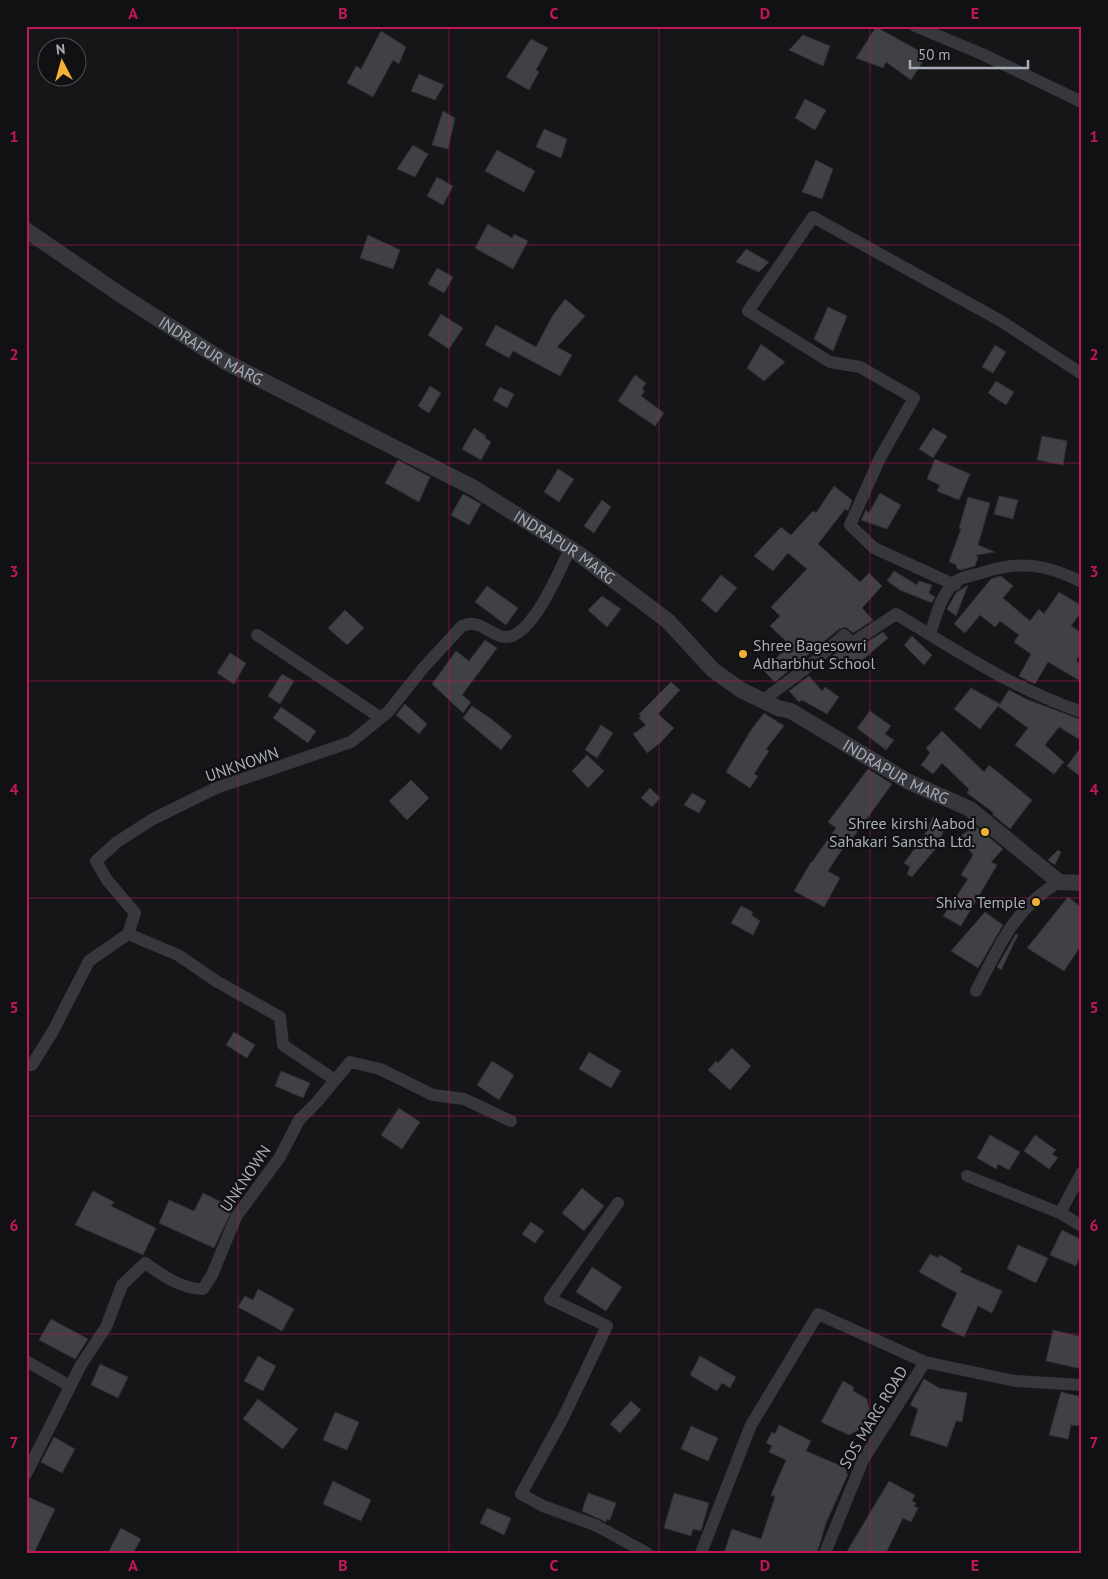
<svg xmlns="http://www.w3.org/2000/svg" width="1108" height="1579" font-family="'PT Sans',sans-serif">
	<rect width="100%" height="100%" fill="#161618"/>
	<path fill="#404145" stroke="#303034" d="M876 27 927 55 911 80 886 62 883 68 856 58Z
		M381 31 406 47 399 64 393 60 373 97 347 83 356 66 361 69Z
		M803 35 830 46 823 66 789 50Z
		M531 39 548 48 536 70 539 72 529 90 506 77Z
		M419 74 444 85 435 100 411 91Z
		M805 99 826 110 815 130 795 118Z
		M443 111 455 118 448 149 432 145Z
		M544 129 567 139 561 158 536 147Z
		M413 145 428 154 415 177 397 169Z
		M497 150 535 171 524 192 485 171Z
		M816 160 833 169 822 199 802 192Z
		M437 177 453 186 443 205 427 196Z
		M488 224 512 238 514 234 528 241 513 269 475 248Z
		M368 235 400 250 393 269 360 258Z
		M746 249 769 262 759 272 736 262Z
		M437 268 453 277 444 293 428 284Z
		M565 299 585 316 557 347 572 355 560 376 513 351 509 358 485 345 496 325 536 347 553 315Z
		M828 307 847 316 833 351 814 339Z
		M441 314 463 328 449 349 428 335Z
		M761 344 785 362 764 381 747 368Z
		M995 345 1006 352 993 373 982 367Z
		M635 375 646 383 642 389 645 391 641 396 664 413 655 426 618 401Z
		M996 381 1014 392 1006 405 988 393Z
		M430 386 441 393 429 413 418 406Z
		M500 387 514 394 507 408 493 400Z
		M474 428 486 436 485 438 491 442 481 460 462 449Z
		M933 428 947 436 933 458 919 449Z
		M1042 436 1067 441 1063 465 1037 460Z
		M935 459 970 474 959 500 937 491 940 485 927 479Z
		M398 460 430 477 419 502 385 483Z
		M558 469 574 479 559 502 544 492Z
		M834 486 852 500 848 511 845 509 818 544 860 582 869 573 882 586 862 608 873 620 853 633 846 627 839 629 775 682 763 670 786 649 784 646 788 643 770 626 780 616 771 607 807 569 788 553 773 571 754 556 781 527 791 535 813 511 816 513Z
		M880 493 901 505 887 529 861 520 866 510 869 513Z
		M463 494 481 504 469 525 451 515Z
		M999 496 1018 500 1013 519 994 514Z
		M968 497 990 503 978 545 995 552 976 555 978 557 975 566 961 570 956 568 957 565 949 562 961 529 959 528Z
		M602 500 611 507 594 533 584 526Z
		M894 571 917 585 919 581 932 585 929 593 935 597 932 603 900 590 887 581Z
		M721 575 737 588 716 613 701 600Z
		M1001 576 1013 586 1003 598 1030 621 1039 609 1044 614 1059 592 1082 606V611L1071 626 1082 633V652L1076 661 1082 664V682L1048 662 1035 684 1019 676 1031 654 1014 642 1019 635 1000 621 995 627 980 615 965 633 954 624 991 579Z
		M968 585 956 616 947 609 956 593Z
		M487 586 518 608 506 625 475 602Z
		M602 596 621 609 607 627 588 610Z
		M345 610 364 628 347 645 328 628Z
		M883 632 888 638 853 668 831 657 844 646 853 651Z
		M912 636 932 655 924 665 904 645Z
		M485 640 497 648 462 695 471 702 463 713 432 684 456 651 469 661Z
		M230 653 246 663 234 684 217 673Z
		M282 674 294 681 280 704 268 696Z
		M809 676 822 691 825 687 839 697 827 714 802 700 799 702 789 691Z
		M671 682 680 690 658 714 674 728 661 742 647 753 633 734 646 725 639 718 641 716 639 714Z
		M971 688 1000 704 1009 690 1026 699 1082 720V741L1059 727 1045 745 1064 762 1054 774 1015 745 1028 728 998 706 980 729 954 709Z
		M405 704 427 724 419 734 396 715Z
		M472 706 490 718 512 736 501 750 463 718Z
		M281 707 316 731 308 743 273 718Z
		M870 711 891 726 885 734 894 740 886 750 857 728Z
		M764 713 784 726 766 749 769 751 754 774 758 776 750 788 726 772 751 730Z
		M601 725 613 733 597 758 585 750Z
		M942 731 984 772 989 765 1032 800 1010 829 992 814 994 813 967 793 969 789 942 763 933 774 921 765 930 753 926 748Z
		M1082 746V778L1067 766Z
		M587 755 604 771 588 788 572 771Z
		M868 769 892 784 852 839 850 837 828 871 840 878 824 907 794 891 811 862H812L836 828 828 822Z
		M411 780 429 798 407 820 389 801Z
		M650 788 660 798 652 807 641 798Z
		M692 793 706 801 699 813 684 805Z
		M933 817 947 823 936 848 912 877 907 874 910 867 904 863 918 844 920 845Z
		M975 826 1003 849 991 862 997 865 961 926 943 916 968 879 961 875 973 855 959 837Z
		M1058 850 1061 852 1055 865 1048 860Z
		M1068 897 1082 908V944L1064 971 1027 948Z
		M741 906 753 912 751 915 760 921 753 935 731 923Z
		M985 912 1003 925 978 968 951 951Z
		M1016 934 1018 935 1001 970 997 967Z
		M234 1032 255 1045 247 1058 226 1045Z
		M732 1048 751 1066 730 1090 708 1070 716 1061 718 1063Z
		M589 1052 621 1071 611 1088 579 1069Z
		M492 1061 514 1075 499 1100 477 1085Z
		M281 1071 310 1083 303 1098 275 1086Z
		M399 1108 420 1122 402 1149 381 1135Z
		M990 1135 1020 1152 1009 1170 998 1164 996 1169 977 1158Z
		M1035 1135 1056 1150 1052 1154 1058 1158 1049 1169 1024 1151Z
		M582 1188 604 1206 584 1231 562 1213Z
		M93 1191 114 1202 111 1206 156 1228 143 1255 75 1225Z
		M203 1193 233 1208 214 1248 159 1223 169 1200 194 1211Z
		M531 1222 544 1231 535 1243 522 1234Z
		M1062 1230 1082 1240V1252L1076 1266 1050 1255Z
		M1018 1245 1048 1258 1036 1283 1007 1269Z
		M930 1254 938 1258 940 1255 962 1268 960 1272 1002 1291 992 1313 978 1306 964 1337 941 1326 957 1293 919 1272Z
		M592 1267 622 1287 606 1311 576 1292Z
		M258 1289 294 1309 282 1331 238 1307 245 1296 253 1300Z
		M51 1319 88 1339 75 1359 39 1340Z
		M1053 1330 1082 1337V1369L1046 1361Z
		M258 1356 276 1366 263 1391 244 1381Z
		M700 1356 736 1377 730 1388 722 1383 717 1391 690 1375Z
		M100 1364 128 1377 118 1398 91 1385Z
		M924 1379 939 1388 967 1393 962 1422 956 1421 947 1447 910 1435 918 1409 910 1405Z
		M843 1381 854 1387 853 1391 867 1399 870 1413 860 1429 849 1435 821 1422Z
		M1061 1392 1082 1397V1426L1071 1425 1068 1439 1049 1435Z
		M258 1399 298 1429 283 1449 243 1419Z
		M631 1401 641 1410 620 1433 610 1424Z
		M335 1412 359 1422 347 1450 323 1440Z
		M779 1425 811 1441 806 1451 848 1469 846 1473 848 1474 826 1523 817 1553H724L732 1529 761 1539 775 1497 771 1495 786 1460 769 1452 772 1446 766 1443 772 1432 775 1434Z
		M691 1426 718 1438 708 1461 681 1449Z
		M54 1437 75 1449 62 1473 41 1462Z
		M333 1481 371 1500 361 1521 323 1504Z
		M889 1481 915 1495 912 1501 916 1503 914 1506 918 1508 911 1522 903 1518 886 1553H846Z
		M588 1493 616 1503 610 1520 607 1519 606 1522 582 1511Z
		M674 1493 709 1503 701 1531 693 1529 691 1536 664 1528Z
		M26 1496 55 1509 34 1553H26Z
		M487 1508 511 1518 504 1535 480 1523Z
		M121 1528 141 1539 133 1553H108Z"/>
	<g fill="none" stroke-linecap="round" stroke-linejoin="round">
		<path stroke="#37383d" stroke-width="12" d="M915 26 982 54 1082 102
			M955 585 874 548 850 525 880 458 914 398 860 367 830 362 748 311 813 217 1001 321 1082 374
			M257 635 381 718
			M930 635C936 616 941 592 958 580 964 577 974 575 981 573 1020 560 1046 564 1082 582
			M762 701 809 666 844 635 852 643 896 614C959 652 1012 688 1082 712
			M128 934 178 955 216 981 280 1017 283 1045 335 1080
			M976 991C999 947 1014 908 1059 882
			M26 1065H32L53 1031 89 961 128 934 135 913 107 880 96 861 117 842 153 819 216 788 351 742 388 712 424 667 462 626C478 619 486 631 500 636 529 647 560 569 570 549
			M1082 1172 1060 1213 1082 1226
			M967 1176 1060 1213
			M618 1203 550 1299 607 1326 563 1418 521 1494 543 1506 595 1525 647 1553
			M26 1361 70 1386
			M26 1474 81 1365 106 1327 122 1285 145 1263C162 1275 181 1289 203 1289L212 1275 236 1217 280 1157 299 1120 317 1102 350 1062 380 1069 433 1095 464 1099 511 1121
			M701 1553 751 1425 818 1314 925 1362
			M825 1553 863 1460 925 1362 1015 1381 1082 1385"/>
		<path stroke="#37383d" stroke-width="16" id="s1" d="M26 230 121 295 224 361 474 488 579 554 668 621 713 670 741 690 778 708 791 711 907 781 970 809 1059 882 1082 883"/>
	</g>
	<path fill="none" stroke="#c2185b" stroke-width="1" stroke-opacity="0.55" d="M238 26V1553M449 26V1553M659 26V1553M870 26V1553M26 245H1082M26 463H1082M26 681H1082M26 898H1082M26 1116H1082M26 1334H1082"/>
	<g fill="#f2b134" stroke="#111113" stroke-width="2">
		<circle cx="743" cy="654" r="5"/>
		<circle cx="985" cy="832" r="5"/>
		<circle cx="1036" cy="902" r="5"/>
	</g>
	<g text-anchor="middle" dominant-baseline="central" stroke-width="4.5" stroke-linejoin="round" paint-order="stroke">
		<g font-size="16" fill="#a8adb8" stroke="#111113">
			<text stroke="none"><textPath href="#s1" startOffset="221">INDRAPUR MARG</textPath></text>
			<text stroke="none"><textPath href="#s1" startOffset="626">INDRAPUR MARG</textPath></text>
			<text transform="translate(242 764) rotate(-19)">UNKNOWN</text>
			<text stroke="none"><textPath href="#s1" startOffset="1030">INDRAPUR MARG</textPath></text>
			<text transform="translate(245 1178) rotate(-56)">UNKNOWN</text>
			<text transform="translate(873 1417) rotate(-59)">SOS MARG ROAD</text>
		</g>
		<g font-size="16" fill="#a8adb8" stroke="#111113" text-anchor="end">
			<text x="753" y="645" text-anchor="start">Shree Bagesowri<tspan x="753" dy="18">Adharbhut School</tspan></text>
			<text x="975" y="823">Shree kirshi Aabod<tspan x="975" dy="18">Sahakari Sanstha Ltd.</tspan></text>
			<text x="1026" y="902">Shiva Temple</text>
		</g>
	</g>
	<rect width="1108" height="1579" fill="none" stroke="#111113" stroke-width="55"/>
	<g transform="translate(62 62) rotate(354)"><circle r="24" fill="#111113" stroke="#4d4f55"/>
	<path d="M0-4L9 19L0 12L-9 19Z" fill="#f2b134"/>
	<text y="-8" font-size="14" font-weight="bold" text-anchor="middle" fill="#a8adb8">N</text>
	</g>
	<path d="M910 60v8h118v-8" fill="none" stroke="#a8adb8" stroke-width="2.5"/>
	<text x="918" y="60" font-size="15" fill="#a8adb8" stroke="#111113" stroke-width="4" paint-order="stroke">50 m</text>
	<rect x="28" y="28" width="1052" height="1524" fill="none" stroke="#c2185b" stroke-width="2"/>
	<g font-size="16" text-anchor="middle" font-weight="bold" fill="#c2185b">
		<text x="133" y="19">A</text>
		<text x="343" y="19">B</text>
		<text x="554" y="19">C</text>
		<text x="765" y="19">D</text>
		<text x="975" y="19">E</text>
		<text x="14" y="142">1</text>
		<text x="1094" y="142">1</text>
		<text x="14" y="360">2</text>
		<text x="1094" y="360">2</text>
		<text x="14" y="577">3</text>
		<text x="1094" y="577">3</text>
		<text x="14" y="795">4</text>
		<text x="1094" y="795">4</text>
		<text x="14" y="1013">5</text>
		<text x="1094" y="1013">5</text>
		<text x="14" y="1231">6</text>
		<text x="1094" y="1231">6</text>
		<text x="14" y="1448">7</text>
		<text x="1094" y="1448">7</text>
		<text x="133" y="1571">A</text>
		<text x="343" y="1571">B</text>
		<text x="554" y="1571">C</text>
		<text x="765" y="1571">D</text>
		<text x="975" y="1571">E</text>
	</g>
</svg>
